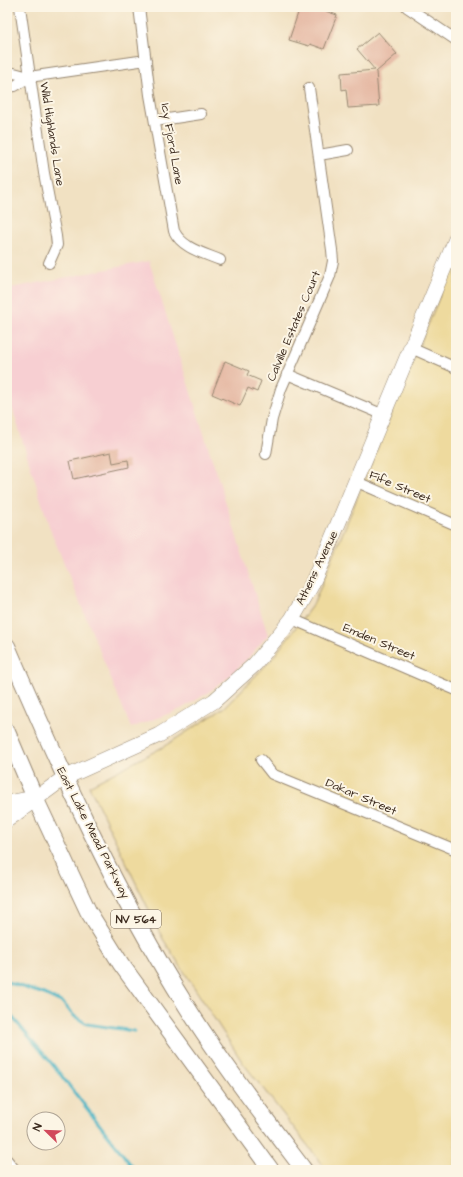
<svg xmlns="http://www.w3.org/2000/svg" width="463" height="1177" font-family="'Architects Daughter',sans-serif">
	<rect width="100%" height="100%" fill="#fcf5e5"/>
	<filter id="ink" filterUnits="userSpaceOnUse"><feTurbulence type="fractalNoise" baseFrequency=".025" numOctaves="2"/><feDisplacementMap in="SourceGraphic" scale="8" xChannelSelector="R" yChannelSelector="G"/><feConvolveMatrix kernelMatrix="1 2 1 2 8 2 1 2 1" color-interpolation-filters="sRGB"/></filter>
	<filter id="wash" filterUnits="userSpaceOnUse"><feTurbulence type="fractalNoise" baseFrequency=".012" numOctaves="4" result="noise"/><feDisplacementMap in="SourceGraphic" scale="16" xChannelSelector="R" yChannelSelector="G"/><feGaussianBlur stdDeviation="0.9" result="paint"/><feColorMatrix in="noise" values="0 0 0 0 0 0 0 0 0 0 0 0 0 0 0 0 0 1.4 0 .05"/><feComposite in="paint" operator="in"/></filter>
	<g filter="url(#wash)">
		<rect width="100%" height="100%" fill="#f1e1c2"/>
		<path fill="#f7cfd2" d="M149 261 268 635 249 657 229 677 206 694 181 709 131 728 50 529 12 407 7 386V289Z"/>
		<path fill="#eeda9e" stroke="#94825e" d="M456 256V1170H327L243 1063 163 939 89 786 163 747 224 708 271 660 314 603Z"/>
		<g fill="none" stroke-linecap="round" stroke-linejoin="round">
			<path stroke="#45b2c3" stroke-width="3" d="M7 982 44 994 63 1003 74 1016 87 1024 134 1031
				M7 1011 53 1065 135 1170"/>
		</g>
		<g id="blocks">
			<path fill="#e5b7a2" d="M300 7H314L337 15 324 49 310 44 309 46 289 40Z
				M378 32 397 54 376 72 379 106 348 108 346 89 342 90 341 73 375 70 357 49Z
				M225 361 249 371 247 375 261 381 257 392 248 388 240 406 212 394Z
				M111 452 113 463 128 460 129 467 74 479 70 461Z"/>
		</g>
	</g>
	<g filter="url(#ink)">
		<use href="#blocks" fill-opacity="0" stroke="#968670" stroke-width="1"/>
		<g fill="none" stroke-linecap="round" stroke-linejoin="round">
			<defs>
				<path id="street" d="M20 7 44 173 56 236 57 245 49 263
					M139 7 150 95 174 231C182 248 203 253 220 260
					M407 7 456 40
					M7 74 14 73 29 77 146 60
					M7 87 15 86 29 77
					M155 121 201 114
					M319 155 348 150
					M411 348 456 368
					M287 374 384 415
					M266 454 272 419 281 389 330 276 333 261 332 250 309 88
					M357 482 456 525
					M292 619 456 690
					M261 760 272 774 456 850
					M7 1160 15 1170"/>
				<path id="secondary" d="M7 803 34 798
					M7 820 64 778 159 735 214 701 255 664 292 619 311 586 328 548 456 239"/>
				<path id="primary" d="M7 646C60 769 115 893 187 1007 223 1064 264 1117 304 1170
					M7 732 35 798 88 911 121 964 271 1170"/>
			</defs>
			<use href="#street" stroke="#968670" stroke-width="12"/>
			<use href="#secondary" stroke="#968670" stroke-width="16"/>
			<use href="#primary" stroke="#968670" stroke-width="18"/>
			<use href="#street" stroke="#fff" stroke-width="10"/>
			<use href="#secondary" stroke="#fff" stroke-width="15"/>
			<use href="#primary" stroke="#fff" stroke-width="16"/>
		</g>
	</g>
	<g text-anchor="middle" dominant-baseline="central" stroke-width="4" stroke-linejoin="round" paint-order="stroke">
		<rect fill="#fcf5e5" stroke="#75675a" stroke-width="1" x="111" y="910" width="50" height="18" rx="3"/>
		<g font-size="11" font-weight="bold" fill="#3b2a1e">
			<text x="136" y="919">NV 564</text>
		</g>
		<g font-size="12" fill="#3b2a1e" stroke="#fcf5e5">
			<text transform="translate(52 134) rotate(81)">Wild Highlands Lane</text>
			<text transform="translate(172 144) rotate(80)">Icy Fjord Lane</text>
			<text transform="translate(294 326) rotate(-67)">Calville Estates Court</text>
			<text transform="translate(400 487) rotate(23)">Fife Street</text>
			<text transform="translate(317 568) rotate(-64)">Athens Avenue</text>
			<text transform="translate(379 642) rotate(23)">Emden Street</text>
			<text transform="translate(361 797) rotate(23)">Dakar Street</text>
			<text transform="translate(93 833) rotate(63)">East Lake Mead Parkway</text>
		</g>
	</g>
	<rect width="463" height="1177" fill="none" stroke="#fcf5e5" stroke-width="24"/>
	<g transform="translate(46 1131) rotate(293)"><circle r="19" fill="#fcf5e5" stroke="#afa495"/>
	<path d="M0-3L7 15L0 10L-7 15Z" fill="#d1495b"/>
	<text y="-6" font-size="11" font-weight="bold" text-anchor="middle" fill="#3b2a1e">N</text>
	</g>
</svg>
